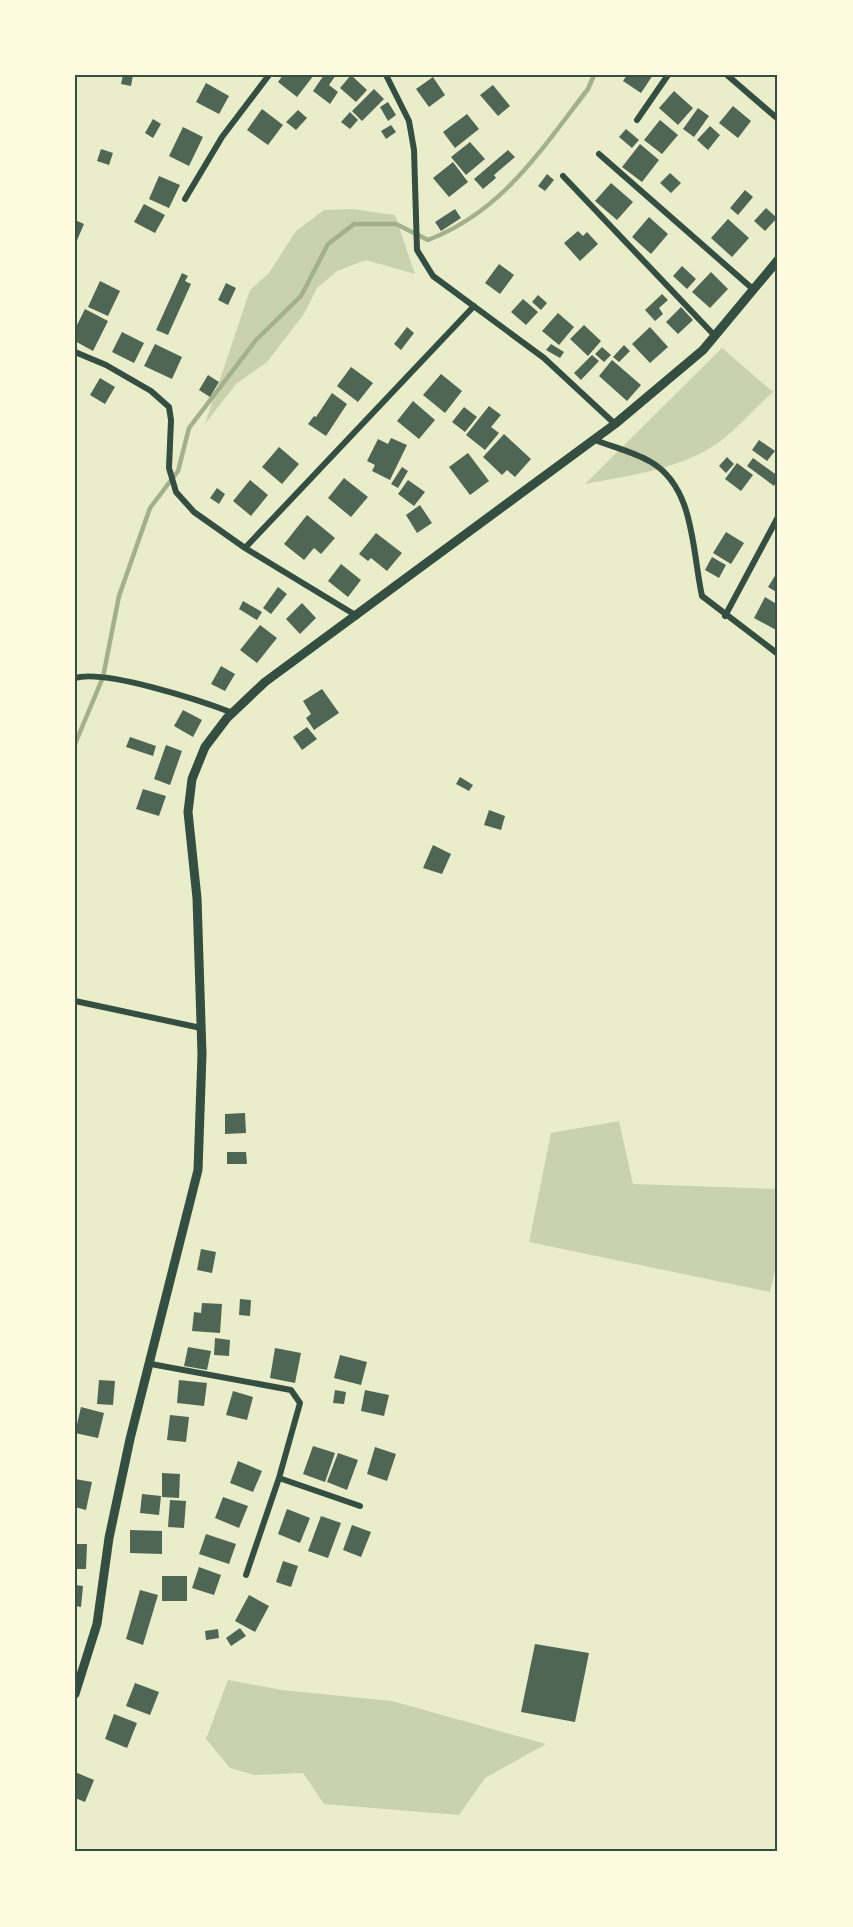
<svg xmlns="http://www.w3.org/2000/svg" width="853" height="1927" font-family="'IBM Plex Serif',serif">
	<rect width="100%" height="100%" fill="#e9edc9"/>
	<path fill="#cad2ad" d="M353 209 395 215 415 274 366 260 337 271 317 288 304 314 267 362 236 384 205 424 250 290 269 273 296 231 324 210Z
		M722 348 773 392C756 407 740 425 722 440 684 469 631 475 585 484Z
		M619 1121 633 1184 778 1189V1257L770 1292 529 1242 551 1133Z
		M228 1680 282 1690 392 1701 546 1744 485 1778 459 1815 324 1804 303 1773 254 1775 230 1768 206 1739Z"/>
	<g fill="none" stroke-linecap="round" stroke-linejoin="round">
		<path stroke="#a3b18a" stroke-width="4.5" d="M75 744 103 677 119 596 150 508 178 471 189 428 256 340 301 296 328 244 354 224H396L428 240C503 211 540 151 588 89L594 75"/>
	</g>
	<path fill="#4f6655" d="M123 75H133L131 86 121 84Z
		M283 75H314L297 97 278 82Z
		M324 75H336L329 85 338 92 330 104 313 91Z
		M351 75 367 90 356 102 340 88Z
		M627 75H653L641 93 623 81Z
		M433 77 445 95 429 107 416 89Z
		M206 83 229 96 219 114 196 102Z
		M493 85 510 106 498 116 480 95Z
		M374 89 384 99 362 121 352 111Z
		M674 91 693 108 678 125 659 108Z
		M388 102 396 115 388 121 380 107Z
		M733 106 751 121 738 138 719 123Z
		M698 108 709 116 694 137 683 129Z
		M262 109 283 125 268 145 247 130Z
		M298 110 307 118 296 130 286 122Z
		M350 112 358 120 350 129 341 122Z
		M467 114 479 129 455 148 443 132Z
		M153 119 161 124 153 138 145 133Z
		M660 120 678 135 662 154 644 140Z
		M391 125 396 132 386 139 381 131Z
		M710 126 720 135 708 150 697 140Z
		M183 127 203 137 189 166 169 156Z
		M626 129 639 140 632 148 619 137Z
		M470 142 485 159 466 175 451 157Z
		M640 144 659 160 642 182 622 167Z
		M101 149 113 153 109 165 97 161Z
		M508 150 515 157 494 175 496 178 483 189 474 179Z
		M453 162 468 182 449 197 433 178Z
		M670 173 681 183 671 193 660 183Z
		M547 174 554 180 545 191 538 186Z
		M159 176 180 185 169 208 149 199Z
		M611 183 633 202 617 220 595 201Z
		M745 190 753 197 738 215 730 208Z
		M144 204 165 215 155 233 134 222Z
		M766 208 777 218 765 231 754 221Z
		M455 209 461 218 441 231 435 222Z
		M649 217 668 234 651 254 632 237Z
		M728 219 749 238 732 257 711 238Z
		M75 220 84 224 75 245Z
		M578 231 583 236 587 232 598 244 580 261 564 243Z
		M499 264 514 275 500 294 485 283Z
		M682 266 696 279 687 289 673 276Z
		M711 272 728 289 710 308 692 292Z
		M182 273 188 276 185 281 191 284 168 335 156 330Z
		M100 281 120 291 108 316 88 307Z
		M226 283 236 288 228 305 218 300Z
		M662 294 668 300 659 308 663 314 655 321 645 310Z
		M538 295 547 303 541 310 532 302Z
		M523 299 538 312 526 325 511 312Z
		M681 307 693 320 678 334 666 322Z
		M85 309 108 321 93 351 75 341V329Z
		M558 313 574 327 559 345 542 331Z
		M584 325 601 341 588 356 570 339Z
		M407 327 414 333 401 350 394 344Z
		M650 327 668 347 650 363 632 344Z
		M122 332 144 343 134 363 112 352Z
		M155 344 182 357 172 379 144 366Z
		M551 344 564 352 560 358 546 350Z
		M624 345 630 351 619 362 613 357Z
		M602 347 611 355 604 362 595 354Z
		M592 355 599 361 581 380 574 373Z
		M612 360 641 385 627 401 599 376Z
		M351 367 373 383 358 402 337 386Z
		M441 374 462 391 445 413 423 395Z
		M208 375 219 382 210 397 199 390Z
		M100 378 115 387 105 404 90 395Z
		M332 393 347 404 326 436 308 424 314 416 316 417Z
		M413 401 435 420 419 439 397 421Z
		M489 406 501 415 491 427 499 433 485 450 466 435Z
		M464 407 477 417 465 432 452 422Z
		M504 434 531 459 515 477 507 470 502 475 483 457Z
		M391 438 407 445 390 480 372 471 375 465 367 461 378 439 388 444Z
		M759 440 775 451 767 461 752 450Z
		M279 447 299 464 282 484 262 467Z
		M468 453 489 481 470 495 449 467Z
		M727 457 734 464 726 473 719 466Z
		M753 458 778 476 774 486 747 466Z
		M737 463 753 475 741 491 725 479Z
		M402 467 408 471 398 488 391 484Z
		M344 478 368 497 351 517 328 498Z
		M250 480 268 495 251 516 233 501Z
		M408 480 425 492 414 506 398 494Z
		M217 488 225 494 219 504 210 498Z
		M420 505 432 523 417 533 406 515Z
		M307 515 335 538 321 554 314 548 304 560 284 544Z
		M726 532 744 543 731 564 713 553Z
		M376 533 402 553 387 571 371 558 368 561 359 554Z
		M712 557 726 565 719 578 705 570Z
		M341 564 361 580 348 597 328 581Z
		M778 571V593L768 587Z
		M278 587 287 594 271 614 263 608Z
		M765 597 778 605V631L754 618Z
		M243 601 262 612 257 620 239 609Z
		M302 603 316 618 300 634 286 619Z
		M260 625 277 638 257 663 240 650Z
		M221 666 235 674 225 691 211 684Z
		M322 689 339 713 314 730 306 718 311 714 303 701Z
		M183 710 202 720 193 737 174 726Z
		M307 727 317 739 302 750 293 737Z
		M130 737 156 746 153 756 126 747Z
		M166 745 182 751 170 785 154 779Z
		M460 777 473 785 469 791 456 784Z
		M143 789 166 796 159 816 136 809Z
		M489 810 505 816 501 830 484 825Z
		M433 845 451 854 442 874 423 868Z
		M245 1113 246 1133 225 1134V1114Z
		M227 1152H246L247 1164H227Z
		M201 1249 216 1252 212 1273 197 1270Z
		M240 1299 251 1300 250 1316 239 1315Z
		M202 1303 222 1304 220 1333 192 1331 194 1312 201 1313Z
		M215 1338 230 1340 229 1356 214 1355Z
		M188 1347 211 1351 207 1370 184 1366Z
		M275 1348 301 1353 295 1383 270 1378Z
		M340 1355 367 1362 361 1385 334 1378Z
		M99 1380 115 1381 113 1405 97 1404Z
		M179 1380 207 1383 204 1406 177 1403Z
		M335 1390 346 1392 344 1404 333 1403Z
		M365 1390 389 1395 384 1416 361 1411Z
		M233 1391 253 1397 247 1420 226 1415Z
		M81 1407 104 1413 98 1438 75 1433Z
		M170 1415 189 1417 186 1442 167 1440Z
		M313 1446 335 1453 325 1482 303 1474Z
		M375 1447 396 1454 387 1481 367 1474Z
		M338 1453 358 1460 347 1490 327 1482Z
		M238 1461 262 1471 253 1492 230 1483Z
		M162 1473 180 1474 179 1498 162 1497Z
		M75 1479 92 1482 86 1510 75 1507Z
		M142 1494 161 1496 159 1515 140 1513Z
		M223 1497 248 1506 239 1528 215 1518Z
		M170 1500 186 1501 184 1528 168 1527Z
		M287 1509 310 1518 300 1543 278 1534Z
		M321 1516 341 1523 328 1558 308 1551Z
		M352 1525 371 1532 361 1557 343 1550Z
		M130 1530 162 1531V1554L130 1553Z
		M206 1534 236 1544 229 1564 199 1554Z
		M75 1544H87L86 1569H75Z
		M283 1561 298 1566 291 1587 276 1582Z
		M199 1567 221 1575 214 1595 192 1588Z
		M162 1576H187V1601H162Z
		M75 1585 83 1586 81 1607 75 1606Z
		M140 1590 158 1595 143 1645 126 1639Z
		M249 1595 269 1606 255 1632 235 1621Z
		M240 1628 246 1636 231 1646 226 1638Z
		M218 1629 219 1638 206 1640 205 1631Z
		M535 1644 589 1653 575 1722 521 1712Z
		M135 1683 159 1692 150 1715 126 1706Z
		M114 1714 137 1723 127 1748 105 1739Z
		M75 1772 94 1780 85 1802 75 1798Z"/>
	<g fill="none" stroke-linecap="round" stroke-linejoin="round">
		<path stroke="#344e41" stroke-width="6" d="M386 75 409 121 414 150 417 250 433 276 544 358 615 424
			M727 75 778 119
			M637 120 668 75
			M599 154 754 290
			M563 176 715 336
			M185 199 222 137 269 75
			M75 352 106 365 151 391 169 407 171 420 169 468 176 492 194 512 245 548 357 616
			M595 440C613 447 634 452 651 462 695 488 692 551 702 596L778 654
			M245 548 474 306
			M725 616 778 517
			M75 678C105 669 202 701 233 713
			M75 1001 201 1028
			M151 1364 291 1390 300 1403 279 1478 246 1575
			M279 1478 360 1506"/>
		<path stroke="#344e41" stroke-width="9" d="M75 1694 97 1624 109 1538 130 1439 198 1170 202 1054 197 898 188 812 192 779 205 747 227 718 265 682 615 424 703 350 778 260"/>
	</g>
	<rect width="853" height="1927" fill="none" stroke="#fefae0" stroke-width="153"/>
	<rect x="76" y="76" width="700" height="1774" fill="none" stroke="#344e41" stroke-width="2"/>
</svg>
